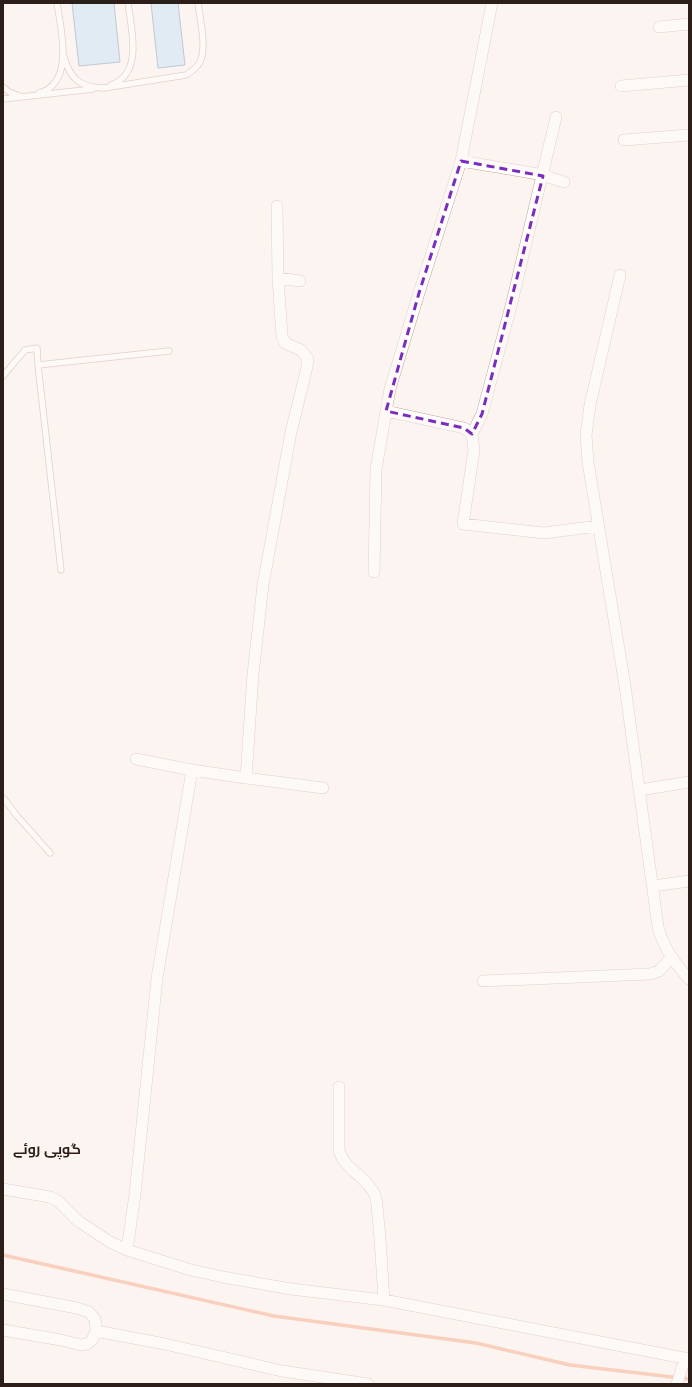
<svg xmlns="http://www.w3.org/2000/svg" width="692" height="1387" font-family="'Roboto Serif',Cairo,serif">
	<rect width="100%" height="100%" fill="#fbf4f1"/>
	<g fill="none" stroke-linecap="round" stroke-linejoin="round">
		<path stroke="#f6a37e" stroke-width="3.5" d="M3 1255 274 1316 476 1343 570 1365 689 1379"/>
	</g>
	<path fill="#c1e0f8" stroke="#7895ac" d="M72 3H114L120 62 79 66Z
		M151 3H178L185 65 158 68Z"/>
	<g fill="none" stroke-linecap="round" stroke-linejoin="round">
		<defs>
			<path id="service" d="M64 57C70 79 81 88 104 88L186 75C192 71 197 68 200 62 207 48 200 19 198 3
				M111 85C144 74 131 28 128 3
				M3 87 9 92 20 96
				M39 93C75 83 61 30 57 3
				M3 99 93 89
				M38 365 61 570
				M3 376 25 350 37 348 38 365 169 351
				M3 798 5 800 17 816 50 853"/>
			<path id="minor" d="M659 27 689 24
				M621 86 689 80
				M624 140 689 135
				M461 161 538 174 564 182
				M277 206 278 278
				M620 275 590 405 586 435 588 462 625 686 658 927C664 949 674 962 689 979
				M386 411 464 428 472 434 474 450 463 524 544 533 599 526
				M472 434 482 414 512 302 556 117
				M374 572 376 469 390 389 419 293 461 161 492 3
				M136 759 192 770
				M246 778 323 788
				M640 790 689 782
				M653 886 689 881
				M483 981 650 974 659 971 671 958
				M339 1087V1151C345 1169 365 1176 374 1193 378 1200 377 1209 378 1217 381 1244 382 1272 384 1300
				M3 1189 50 1197 58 1201 78 1221 110 1242 127 1250 191 1270 223 1277 291 1289 384 1300 689 1359
				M127 1250 135 1194 157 978 192 770 246 778 253 674 263 585 291 432 307 367 308 359 301 350 285 343 282 336 278 278 300 281
				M3 1294 77 1308 89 1312 95 1319 96 1331 92 1340 87 1344 81 1345 61 1340 3 1330
				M96 1331 165 1344 282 1371 368 1384
				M677 1384 685 1358"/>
		</defs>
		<use href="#service" stroke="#c7a495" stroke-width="7"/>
		<use href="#minor" stroke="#c7a495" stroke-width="12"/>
		<use href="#service" stroke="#fff" stroke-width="5.5"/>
		<use href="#minor" stroke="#fff" stroke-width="11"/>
	</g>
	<path d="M0 0H692V1387H0ZM461 161 543 176 482 414 472 434 464 428 386 411 419 293Z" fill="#fbf4f1" fill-opacity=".55" fill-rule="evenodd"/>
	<path fill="none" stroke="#7b2cbf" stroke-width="3" stroke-dasharray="8 5" stroke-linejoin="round" d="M461 161 543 176 482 414 472 434 464 428 386 411 419 293Z"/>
	<g text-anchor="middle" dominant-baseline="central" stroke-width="3" stroke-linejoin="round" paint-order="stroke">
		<g font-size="14" font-weight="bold" fill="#2c1f19" stroke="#fbf4f1">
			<text x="47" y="1149">گوپی روئے</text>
		</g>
	</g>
	<rect width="692" height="1387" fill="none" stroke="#2c1f19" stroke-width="8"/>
</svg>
